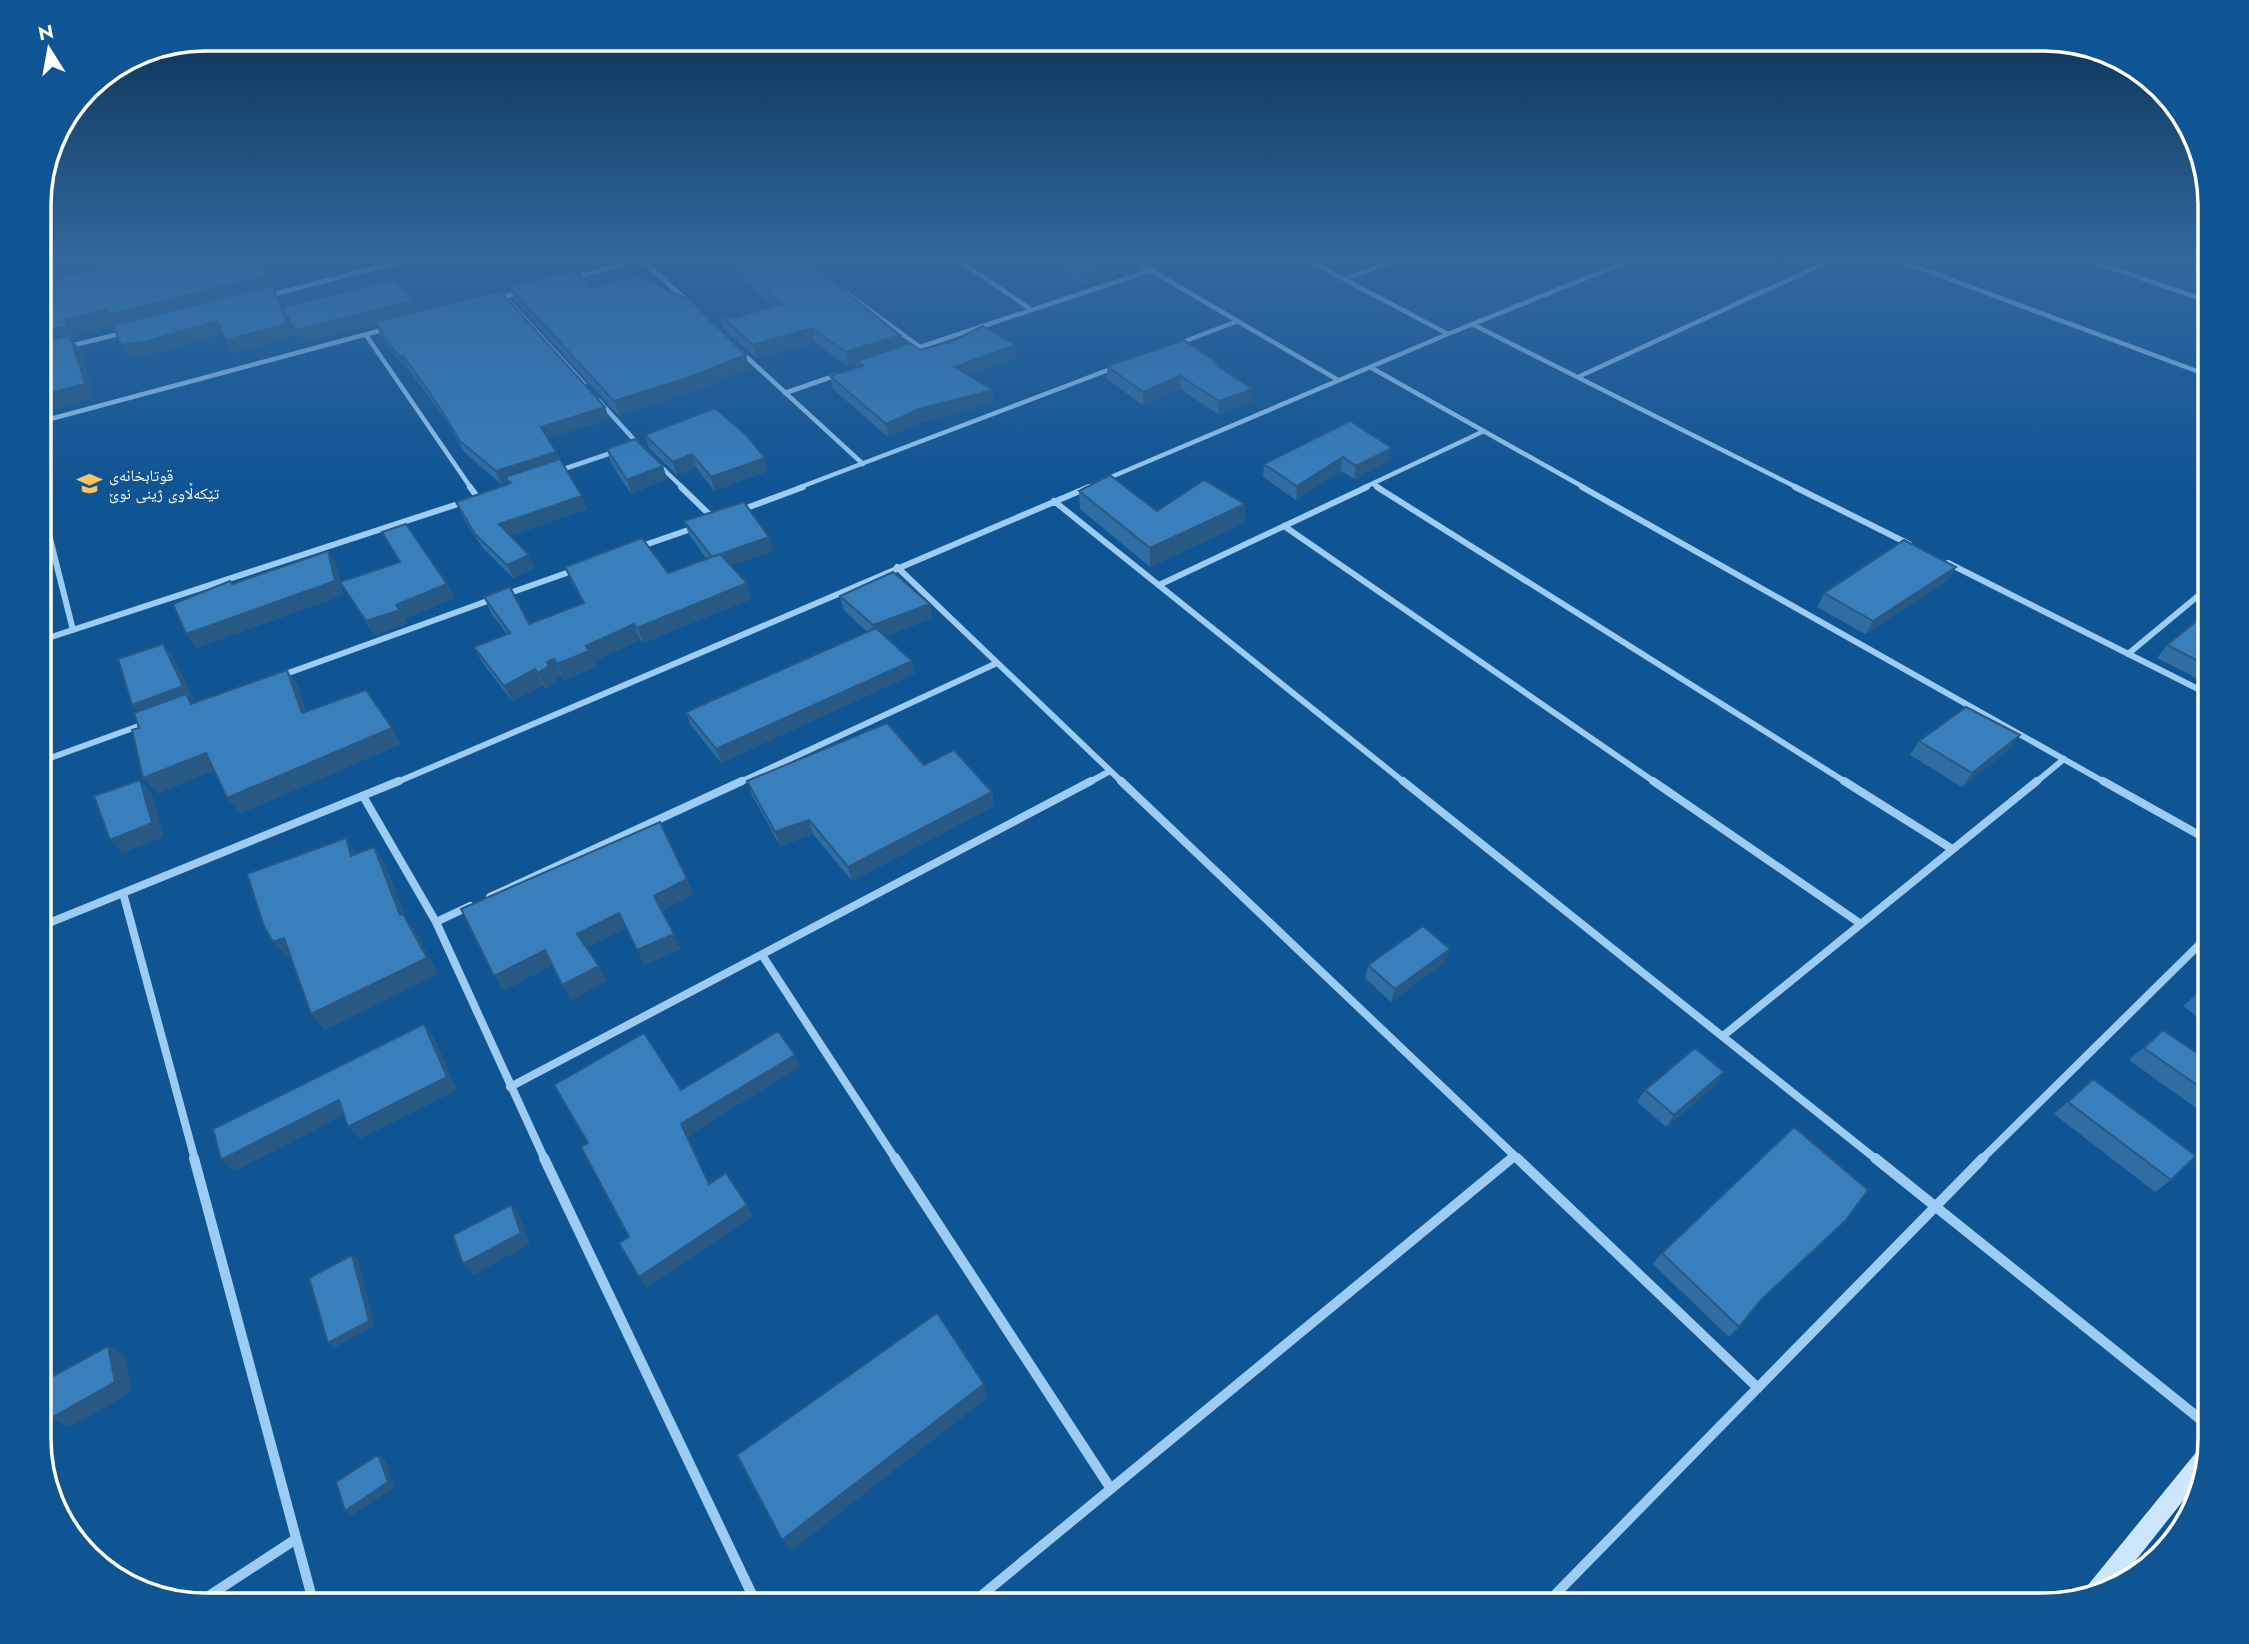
<svg xmlns="http://www.w3.org/2000/svg" width="2249" height="1644" font-family="Jost,'Noto Naskh Arabic',sans-serif">
	<rect width="100%" height="100%" fill="#105593"/>
	<g fill="none" stroke-linecap="round" stroke-linejoin="round">
		<path stroke="#9cccf4" stroke-width="4.5" d="M955 258 1032 310
			M1130 258 1338 380
			M1304 258 1448 334
			M1893 258 2210 376
			M2083 258 2210 302
			M641 259 687 301
			M573 278 643 258
			M1344 279 1403 258
			M842 290 920 347
			M267 296 414 258
			M505 297 584 384
			M496 299 521 292
			M1472 324 1798 488
			M366 335 471 488
			M1180 343 1238 321
			M70 346 123 333
			M908 351 1152 270
			M741 352 863 464
			M1370 367 1585 488
			M1578 377 1836 258
			M785 393 837 375
			M599 401 638 444
			M39 422 386 329
			M659 465 683 488
			M558 471 617 451
			M1104 480 1448 334 1636 258
			M1373 484 1380 488
			M798 488 1116 367
			M1085 488 1090 486
			M1363 488 1484 431"/>
		<path stroke="#9cccf4" stroke-width="6" d="M470 487 478 498
			M681 487 713 518
			M1377 487 1847 783
			M1582 487 2106 783
			M1795 487 1909 544
			M39 495 73 630
			M1054 501 1405 783
			M741 510 803 487
			M1284 526 1656 783
			M639 547 694 528
			M1948 563 2210 695
			M897 567 1123 783
			M1159 585 1367 487
			M504 595 575 570
			M39 641 464 502
			M2128 654 2210 586
			M280 676 493 599
			M39 762 147 723
			M395 783 1089 487
			M738 783 997 663
			M1088 783 1110 771
			M2035 783 2064 759"/>
		<path stroke="#9cccf4" stroke-width="8" d="M1121 781 1519 1160
			M1403 781 1877 1160
			M1653 781 1861 924
			M1844 781 1952 849
			M2103 781 2210 841
			M363 796 436 922 545 1160
			M123 893 195 1160
			M490 897 742 781
			M436 922 470 906
			M39 927 399 781
			M762 955 896 1160
			M1723 1036 2037 781
			M510 1087 1091 781
			M1510 1160 1515 1156
			M1981 1160 2210 934"/>
		<path stroke="#9cccf4" stroke-width="10" d="M194 1158 314 1605
			M544 1158 757 1605
			M895 1158 1111 1489
			M1517 1158 1758 1388
			M1875 1158 2210 1427
			M198 1603 296 1539
			M970 1605 1512 1158
			M1545 1605 1983 1158"/>
		<path fill="#cce6fd" fill-rule="evenodd" d="M2205 1447 2208 1448 2194 1487 2113 1589 2086 1596 2088 1585 2198 1450Z"/>
	</g>
	<path fill="#306da2" d="M39 258 153 261 267 275 282 307 418 312 605 407 609 419 548 438 587 509 510 536 535 568 513 578 482 547 462 516 456 502 508 484 507 482 501 484 465 453 448 423 408 368 405 369 380 334 376 324 301 343 282 308 295 336 233 353 223 334 155 353 129 358 115 324 74 334 76 340H73L79 349 95 398 39 413Z
		M341 258H373L374 259 349 266Z
		M718 258H803L901 346 920 350 1015 345 1016 358 968 375 994 403 921 422 888 437 833 389 830 376 857 367 856 364 849 367 815 342 757 359 722 328 719 314 730 319 774 306Z
		M983 258H1037L1003 270Z
		M1049 258H1133V269L1086 285 1050 264Z
		M1203 258H1232L1214 264Z
		M509 287 590 288 750 369 688 394 619 416 515 301Z
		M1218 363V365L1251 402 1218 414 1180 389 1143 405 1107 379V366Z
		M1350 421 1389 461 1354 479 1341 471 1296 500 1263 477 1264 464Z
		M645 435 768 471 714 491 696 467 677 475 649 448Z
		M607 449 663 466 667 479 631 494 611 463Z
		M1079 491 1157 511 1245 504 1244 523 1150 567 1080 509Z
		M684 521 769 537 773 551 730 565 751 599 643 643 640 640 594 661 596 667 564 680 561 675 554 678 556 682 546 689 543 685 512 701 482 662 474 647 507 634 491 613 484 597 529 624 583 603 571 582 565 567 668 573 707 559 689 535Z
		M382 532 447 584 454 598 404 619 407 623 374 635 341 584 343 595 196 648 186 634 232 584 336 564 340 582 399 562Z
		M1948 580 1865 634 1817 607 1824 593Z
		M840 596 930 604 932 618 885 636 912 661 914 674 721 763 691 725 686 712 867 632 843 609Z
		M2210 610V685L2157 658 2167 645Z
		M1919 741 2009 749 1962 787 1910 755Z
		M747 781 992 792 994 806 852 881 813 834 780 846 752 795Z
		M1445 962 1391 1002 1365 978 1368 965Z
		M2210 982V1026L2183 1006Z
		M2163 1030 2210 1062V1118L2129 1060Z
		M1724 1072 1715 1085 1666 1127 1637 1102 1645 1090Z
		M2093 1079 2171 1180 2155 1192 2054 1114Z
		M1662 1253 1759 1303 1739 1327 1729 1337 1653 1264Z"/>
	<path fill="#275984" d="M102 258H151L39 288V273Z
		M345 258H373L374 259 349 266Z
		M1002 258H1037L1003 270Z
		M1129 258H1133V269L1086 285 1085 273Z
		M1214 258H1232L1214 264Z
		M267 275 295 336 233 353 226 340 273 289 118 329 115 324 74 334 76 340H73L79 349 95 398 39 413V333L65 320Z
		M414 301 419 314 301 343 295 330Z
		M217 321 224 334 155 353 129 358 121 345Z
		M812 328 815 342 757 359 753 345Z
		M900 335 902 349 856 361V364L849 367 846 352Z
		M1015 345 1016 358 956 380 955 367Z
		M403 355 408 368 405 369 399 357Z
		M746 355 750 369 688 394 619 416 614 401Z
		M1180 376V389L1143 405V392Z
		M1252 389 1251 402 1218 414 1219 401Z
		M993 390 994 403 921 422 888 437 886 424 919 409Z
		M605 407 609 419 545 439 541 427Z
		M1392 448 1389 461 1354 479 1356 466Z
		M556 452 560 464 506 479 507 482 501 484 496 471Z
		M692 454 696 467 677 475 673 462Z
		M1343 457 1341 471 1296 500 1297 486Z
		M765 458 768 471 714 491 711 477Z
		M663 466 667 479 631 494 627 480Z
		M582 496 587 509 505 538 499 524Z
		M1245 504 1244 523 1150 567V548Z
		M769 537 773 551 716 571 712 557Z
		M328 551 336 564 343 595 196 648 186 634Z
		M529 555 535 568 513 578 507 565Z
		M1956 567 1948 580 1865 634 1873 621Z
		M747 583 751 599 643 643 637 628Z
		M447 584 454 598 404 619 407 623 374 635 366 621 396 605Z
		M930 604 932 618 876 639 873 625Z
		M634 624 640 640 594 661 596 667 564 680 557 664 586 646Z
		M163 644 174 658 194 700 191 701 199 711 143 718 132 705Z
		M554 659 561 675 554 678 556 682 546 689 538 673 547 662Z
		M912 661 914 674 721 763 716 749Z
		M535 669 543 685 512 701 504 686Z
		M287 670 298 686 313 730 302 713Z
		M392 728 402 744 240 814 227 798Z
		M2020 735 2009 749 1962 787 1972 773Z
		M206 753 218 769 157 794 143 778Z
		M140 780 152 794 164 837 122 853 110 840Z
		M992 792 994 806 852 881 848 867Z
		M809 820 813 834 780 846 775 832Z
		M346 838 357 854 351 856Z
		M374 847 385 863 406 918 415 930 438 974 325 1030 311 1014 400 915Z
		M39 854 49 888 39 893Z
		M687 879 694 895 661 911 654 896Z
		M619 913 627 928 585 949 577 934Z
		M674 934 681 949 644 966 637 950Z
		M284 938 297 954 287 958 273 942Z
		M1450 949 1445 962 1391 1002 1395 989Z
		M545 950 554 965 503 991 494 976Z
		M599 966 607 981 571 1000 562 985Z
		M424 1024 434 1037 457 1090 360 1139 348 1127Z
		M795 1055 800 1067 688 1136 715 1196 681 1124Z
		M1724 1072 1715 1085 1666 1127 1674 1115Z
		M339 1100 350 1112 235 1171 221 1160Z
		M511 1205 520 1217 530 1244 474 1275 463 1264Z
		M747 1205 753 1216 647 1288 639 1277Z
		M352 1255 358 1260 375 1326 334 1348 328 1343Z
		M108 1346 125 1356 132 1392 70 1427 51 1418Z
		M984 1384 987 1398 791 1551 782 1540Z
		M378 1455 385 1460 395 1487 352 1515 345 1511Z"/>
	<path fill="#387fbc" stroke="#275984" stroke-width="2" d="M39 258H102L39 273Z
		M145 258H151L152 261 163 258H251L267 275 109 315 108 310 65 320 67 326 39 333V282Z
		M731 258H803L900 335 846 352 812 328 753 345 719 314 730 319 781 304 771 295 774 294Z
		M1060 258H1129L1085 273Z
		M576 270 590 288 637 276 690 300 746 355 684 379 614 401 509 287Z
		M394 280 414 301 295 330 282 307Z
		M272 285 288 324 226 340 217 321 148 341 121 345 113 325Z
		M500 291 605 407 541 427 556 452 496 471 460 441 442 411 403 355 399 357 375 322Z
		M983 326 1015 345 955 367 993 390 919 409 886 424 830 376 863 366 856 361 910 343 920 350 953 341Z
		M70 335 85 384 39 396V343Z
		M1184 340 1218 363 1215 364 1252 389 1219 401 1180 376 1143 392 1107 366Z
		M715 408 747 436 765 458 711 477 692 454 673 462 645 435Z
		M1350 421 1392 448 1356 466 1343 457 1297 486 1264 464Z
		M635 439 663 466 627 480 607 449Z
		M560 459 582 496 499 524 529 555 507 565 475 534 456 502 511 483 506 479 508 476Z
		M1110 475 1157 511 1204 480 1245 504 1150 548 1079 491Z
		M744 502 769 537 712 557 684 521Z
		M406 524 447 584 396 605 400 610 366 621 340 582 400 562 382 532Z
		M642 538 668 573 720 554 747 583 637 628 634 624 586 646 589 651 557 664 554 659 547 662 549 666 538 673 535 669 504 686 474 647 510 633 484 597 510 587 529 624 584 603 565 567Z
		M1904 540 1956 567 1873 621 1824 593Z
		M328 551 335 581 186 634 173 604 230 581 232 584Z
		M893 572 930 604 873 625 840 596Z
		M2210 610V667L2167 645Z
		M876 628 912 661 716 749 686 712Z
		M163 644 183 686 132 705 118 659Z
		M287 670 302 713 366 690 392 728 227 798 206 753 143 778 132 730 139 728 134 713 186 694 191 704Z
		M1966 707 2020 735 1972 773 1919 741Z
		M887 723 924 765 954 750 992 792 848 867 809 820 775 832 747 781Z
		M140 780 152 823 110 840 94 796Z
		M660 822 687 879 654 896 674 934 637 950 619 913 577 934 599 966 562 985 545 950 494 976 461 909Z
		M346 838 351 856 374 847 400 915 403 914 427 958 311 1014 284 938 273 942 264 926 247 874Z
		M1423 926 1450 949 1395 989 1368 965Z
		M2210 982V1002L2197 993Z
		M424 1024 447 1077 348 1127 339 1100 221 1160 213 1129Z
		M2163 1030 2210 1062V1094L2144 1048Z
		M778 1031 795 1055 681 1124 709 1184 726 1173 747 1205 639 1277 619 1243 629 1237 581 1147 588 1143 554 1085 644 1033 681 1090Z
		M1695 1048 1724 1072 1674 1115 1645 1090Z
		M2093 1079 2196 1156 2171 1180 2068 1102Z
		M1794 1127 1868 1190 1846 1220 1761 1300 1739 1327 1662 1253Z
		M511 1205 521 1233 463 1264 453 1235Z
		M352 1255 369 1321 328 1343 309 1278Z
		M937 1313 984 1384 782 1540 737 1455Z
		M108 1346 115 1382 51 1418 44 1381Z
		M378 1455 388 1482 345 1511 336 1482Z"/>
	<linearGradient id="sky" x2="0" y2="1"><stop stop-color="#092f51"/><stop offset="0.53" stop-color="#31689e"/><stop offset="1" stop-color="#31689e" stop-opacity="0"/></linearGradient>
	<rect width="2249" height="488" fill="url(#sky)"/>
	<defs>
		<symbol id="school-bare" viewBox="-9 -9 18 18"><path d="M0-5L7-2L0 1L-7-2ZM-4 1L0 2.5L4 1V4Q0 6-4 4Z" fill="#ffc25f" stroke="#105593" stroke-width="2.5" paint-order="stroke"/></symbol>
	</defs>
	<g fill-rule="evenodd">
		<use href="#school-bare" x="72" y="466" width="35" height="35"/>
	</g>
	<g text-anchor="middle" dominant-baseline="central" stroke-width="7" stroke-linejoin="round" paint-order="stroke">
		<g font-size="16" fill="#fff" stroke="#105593" text-anchor="start">
			<text x="109" y="475">قوتابخانەی<tspan x="109" dy="18">تێکەڵاوی ژینی نوێ</tspan></text>
		</g>
	</g>
	<path d="M0 0H2249V1644H0ZM205 51H2044A154 154 0 0 1 2198 205V1439A154 154 0 0 1 2044 1593H205A154 154 0 0 1 51 1439V205A154 154 0 0 1 205 51Z" fill="#105593" fill-rule="evenodd"/>
	<path fill="none" stroke="#fff" stroke-width="3.5" d="M205 51H2044A154 154 0 0 1 2198 205V1439A154 154 0 0 1 2044 1593H205A154 154 0 0 1 51 1439V205A154 154 0 0 1 205 51Z"/>
	<g transform="translate(49 49) rotate(349)" stroke="#105593" stroke-width="5" paint-order="stroke">
	<path d="M0-5L12 26L0 18L-12 26Z" fill="#ffffff"/>
	<text y="-10" font-size="19" font-weight="bold" text-anchor="middle" fill="#ffffff">N</text>
	</g>
</svg>
